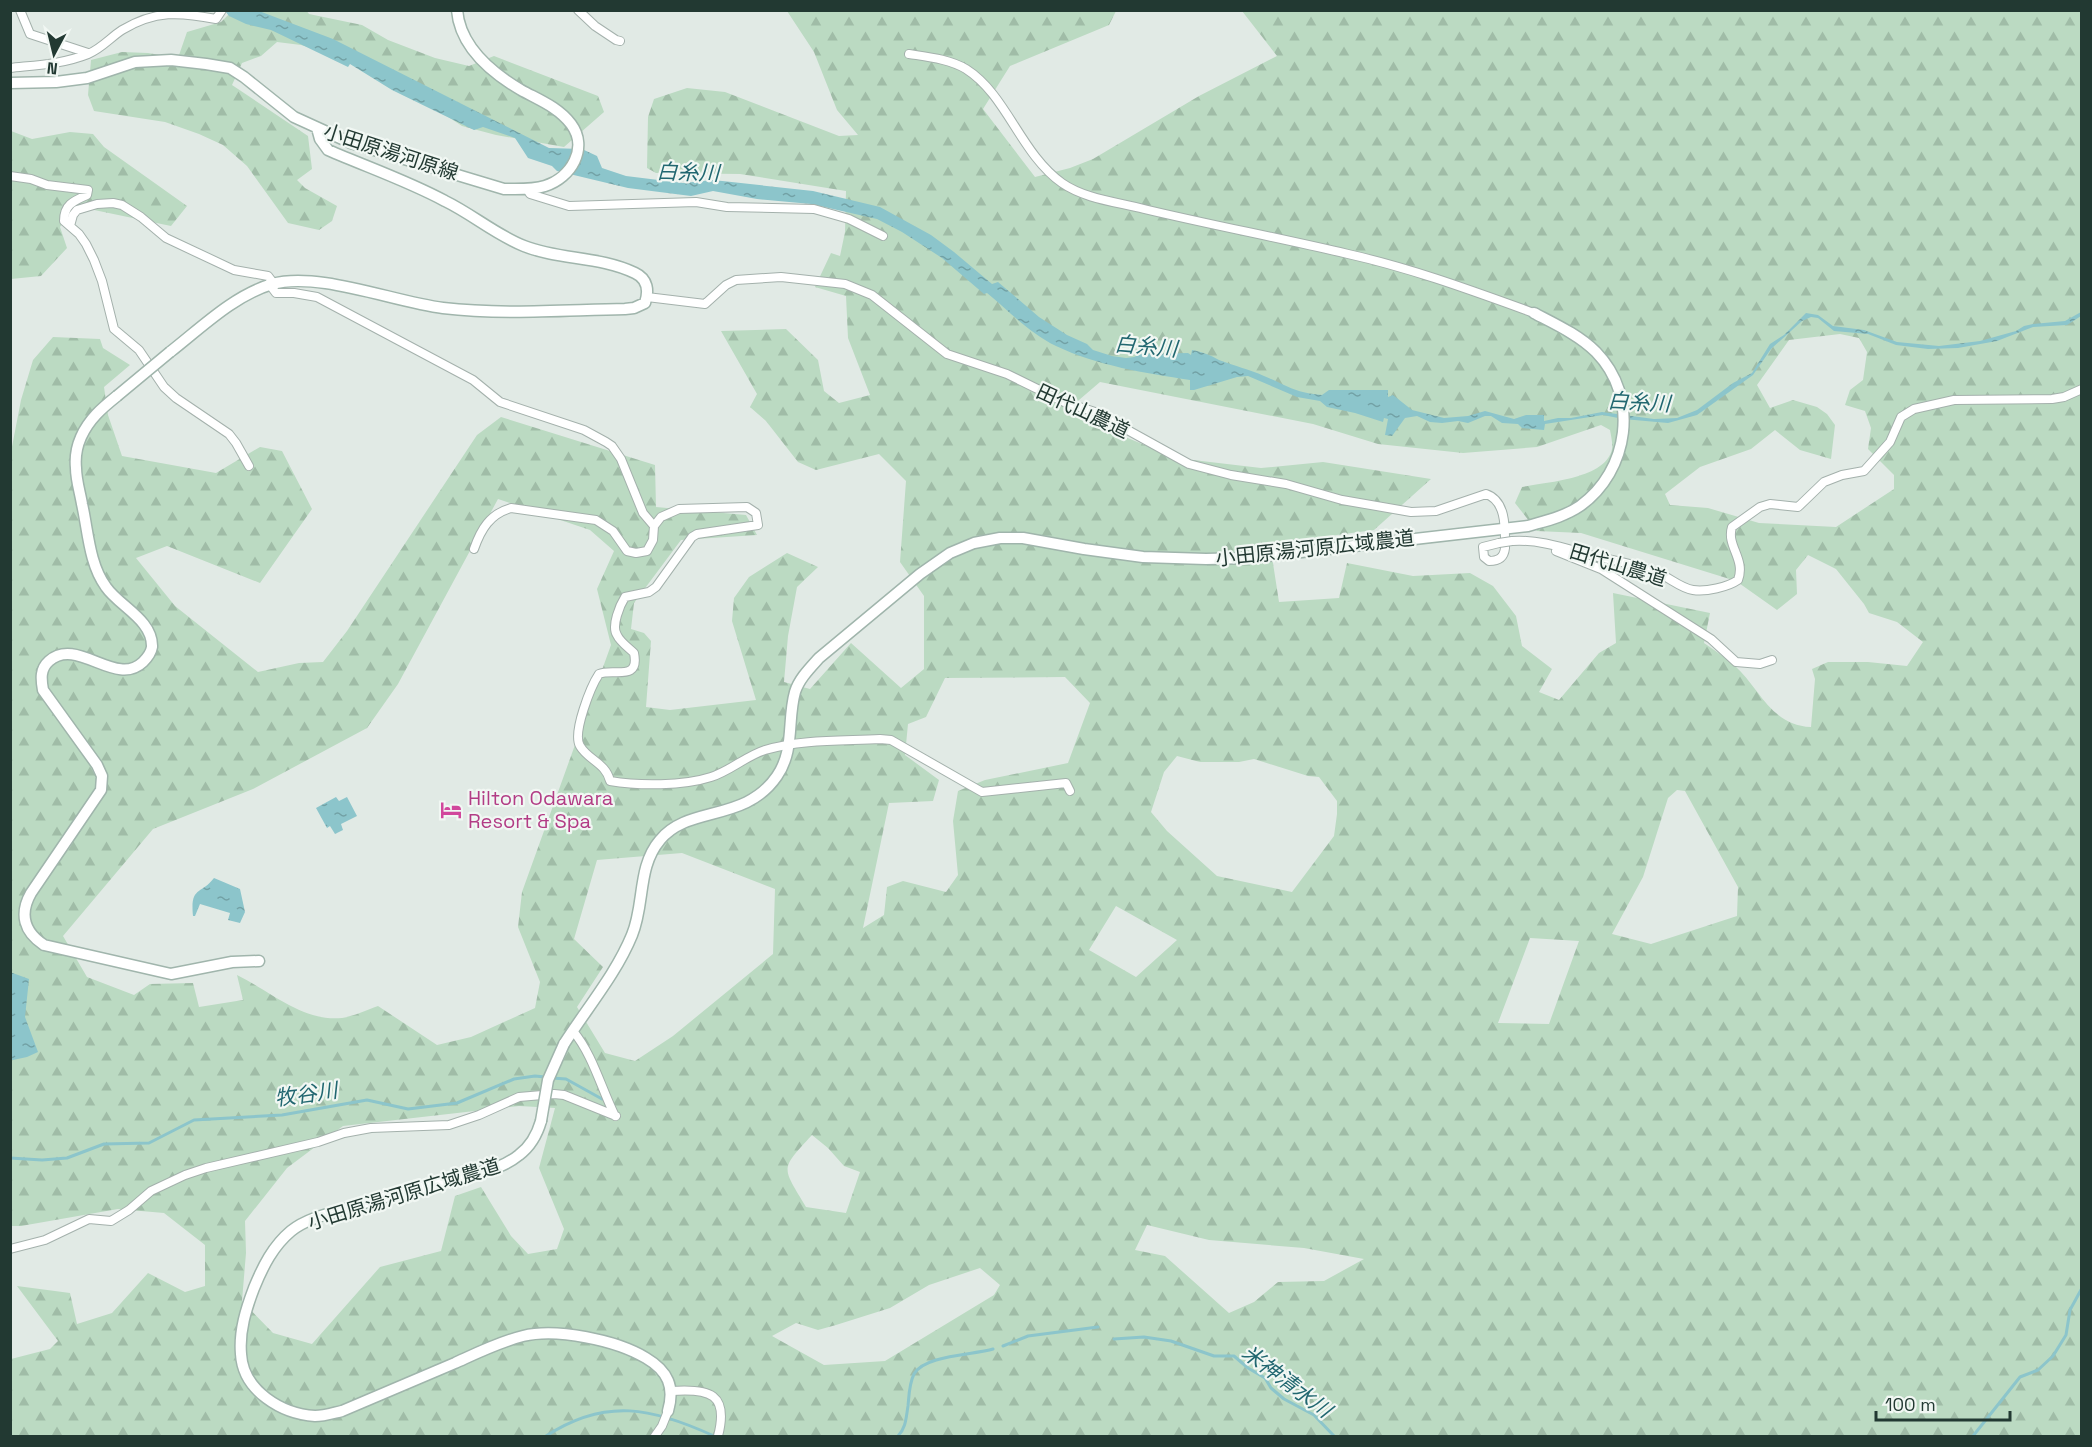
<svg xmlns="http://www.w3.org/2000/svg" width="2092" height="1447" font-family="'Space Grotesk','Noto Sans JP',sans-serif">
	<defs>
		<pattern id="forest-firs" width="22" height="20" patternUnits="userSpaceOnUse" patternTransform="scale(1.5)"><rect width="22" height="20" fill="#bbdac2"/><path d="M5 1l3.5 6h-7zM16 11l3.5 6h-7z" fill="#a0bca7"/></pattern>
		<pattern id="water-ripples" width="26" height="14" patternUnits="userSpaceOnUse" patternTransform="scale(1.5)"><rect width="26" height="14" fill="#8cc5cb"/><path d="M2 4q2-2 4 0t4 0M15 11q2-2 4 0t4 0" fill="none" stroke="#72a1a5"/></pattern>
	</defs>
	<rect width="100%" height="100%" fill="#e1eae5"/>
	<path fill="url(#forest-firs)" fill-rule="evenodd" d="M306 10 309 14 362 25 388 40 435 58 469 66 494 56 598 96 604 112 564 147 496 135 462 126 388 77 351 59 301 45 277 42 261 56 242 63 232 85 308 136 312 169 297 180 305 188 337 206 332 221 319 230 288 223 247 166 223 145 199 134 165 122 94 111 88 95 91 60 122 52 148 53 178 58 187 32 221 22 232 11Z
		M787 11H1116L1109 25 1010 66 983 109 1035 177 1070 168 1093 159 1199 96 1277 56 1242 11H2081V1436H11V1359L50 1349 58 1341 17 1286 70 1293 77 1324 112 1313 148 1273 185 1292 205 1286V1245L164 1213 118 1209 21 1226H11L10 457 21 400 33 360 53 337 100 339 103 348 130 365 104 387 108 415 122 456 216 473 260 447 282 451 312 509 260 583 167 546 136 558 175 606 258 672 299 663 323 662 347 631 477 435 501 417 655 465 656 507 746 515 757 535 681 540 634 603 631 629 644 633 651 641 646 707 670 710 756 700 732 621 734 598 749 577 787 553 818 567 797 587 788 636 784 682 810 689 851 643 901 688 924 669V596L900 562 906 481 879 454 816 470 798 462 766 421 750 407 757 394 721 331 786 329 818 360 824 391 839 403 870 395 848 338 846 296 815 287 831 253 840 256 845 232 846 191 740 174 656 173 647 168 648 117 654 99 687 88 725 92 839 136 858 135 837 110 814 52ZM1840 334 1859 338 1867 352 1863 380 1850 390 1845 405 1865 411 1871 428 1868 449 1894 475V489L1836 527 1759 523 1708 508 1670 505 1665 494 1700 467 1751 449 1775 430 1800 450 1831 459 1835 425 1827 414 1817 407 1793 400 1770 408 1757 385 1789 340ZM1100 382 1313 424 1378 444 1463 453 1537 447 1601 425 1610 430C1611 436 1613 444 1612 449 1606 479 1546 482 1522 487L1515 503 1537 531 1581 533 1736 581 1777 610 1797 594 1796 570 1808 555 1836 569 1864 604 1869 613 1897 622 1923 642 1907 666 1868 662H1828L1812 669 1815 679 1811 727C1770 725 1760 688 1734 665 1725 657 1714 650 1704 643L1710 613 1613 593 1616 643 1599 653 1559 700 1539 692 1552 669 1522 646 1516 616 1493 586 1470 573 1413 576 1347 563 1339 598 1279 602 1270 544 1374 530 1431 479 1323 462 1261 468 1176 458 1065 412ZM498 499 590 530 614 551 597 589 611 645 522 892 518 927 540 982 535 1008 471 1037 437 1045 378 1006C367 1010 354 1016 342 1018 302 1022 270 991 237 975L243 1000 199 1007 193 983 150 984 134 995 87 977 63 936 153 829 253 789 367 728 398 684ZM1065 677 1090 703 1068 763 985 780 958 791 953 821 958 875 946 892 903 881 887 887 884 915 863 928 889 803 933 801 939 780 905 755 908 724 926 717 945 678ZM1177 756 1200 762H1239L1254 759 1308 776 1319 777 1337 801V814L1334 836 1292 892 1217 876 1167 831 1151 812 1164 772ZM1677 790 1685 791 1738 887 1737 916 1651 944 1612 934 1643 877 1668 798ZM682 853 775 889 773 954 673 1036 635 1061 605 1053 577 1007 603 967 574 939 597 860ZM1116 906 1177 940 1136 977 1089 950ZM1530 938 1579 941 1549 1024 1498 1023ZM519 1106 555 1108 539 1168 564 1229 557 1249 528 1254 511 1236 481 1187 455 1196 441 1251 380 1267 312 1344 273 1333 242 1301 246 1253 245 1221 287 1168 343 1126ZM812 1135 828 1148 844 1166 860 1172 846 1213 806 1207C782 1166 779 1171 812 1135ZM1147 1225 1209 1240 1304 1248 1364 1259 1324 1281 1278 1282 1254 1302 1229 1313 1165 1256 1135 1250ZM980 1268 1000 1285 994 1295 885 1361 824 1365 772 1336 796 1323 818 1330 836 1325 890 1308 929 1285Z
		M11 131 32 139 70 132 93 134 104 147 187 206 171 226 75 206 60 227 67 248 41 276 11 279Z"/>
	<path fill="url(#water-ripples)" d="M225 11H259L333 39 549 148 582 149 597 156 602 168 626 176 683 183 713 180 813 191 880 207 931 235 954 252 992 284 998 282 1039 317 1067 335 1087 344 1093 350 1112 356 1126 358 1134 357 1141 354 1188 353 1191 355 1192 350C1203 352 1210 355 1219 360 1234 366 1249 369 1264 376 1288 386 1295 393 1322 395L1329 390H1388V397L1393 395 1412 410 1444 418 1468 416 1485 411 1514 419 1526 415H1544V421L1558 418H1571L1602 412 1654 419 1677 418 1697 410 1733 383 1752 373 1770 344 1784 335 1806 313 1818 315 1833 326 1864 330 1897 342 1939 346 1980 341 2016 331 2024 326 2033 324 2065 321 2081 312V316L2067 325 2033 327 1997 341 1958 348 1928 349 1896 345 1868 334 1834 331 1818 318 1811 317 1802 321 1771 349 1753 375 1697 415 1668 423 1623 419 1603 415 1545 424 1544 430 1522 428 1518 424 1502 423 1491 416H1485L1468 423 1458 421 1442 423 1430 422 1417 416 1405 418 1392 436 1385 435 1388 419 1384 418 1383 422 1355 413 1327 407 1320 401 1297 397 1248 376 1237 377 1194 390H1190V380C1145 373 1098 366 1056 346 1029 333 1009 311 987 293L984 294 942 258 902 232 877 219 811 204 757 199 713 191 691 196 628 188 557 171 552 166 528 158 515 138 483 127 474 130 392 90 350 64 348 67 271 30 246 24 229 16Z
		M336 797 339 801 347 797 357 816 341 824 343 830 335 834 330 826 327 828 316 808Z
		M214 878 240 889 245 912 240 923 228 920 230 913 200 904 195 916H193C190 886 201 895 214 878Z
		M10 972 29 979 25 1017 38 1052 27 1057 13 1060 10 1059Z"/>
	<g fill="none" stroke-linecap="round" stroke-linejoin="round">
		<path stroke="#8cc5cb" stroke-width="3" d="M552 1078 566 1079 602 1099
			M10 1158 42 1160 67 1158 104 1144 149 1143 194 1120 282 1115 367 1100 408 1109 457 1103 514 1079 535 1076 545 1077
			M1114 1339 1144 1337 1171 1341 1214 1356H1234L1248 1368 1265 1378 1271 1388 1284 1399 1314 1415 1334 1436
			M1003 1346 1028 1336 1098 1327
			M546 1436C606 1397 653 1408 714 1436
			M898 1436C906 1428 906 1418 908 1406 909 1396 909 1384 914 1374 924 1355 974 1355 993 1349
			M1973 1436 2020 1377 2038 1370 2053 1356 2066 1335 2070 1310 2082 1288"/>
		<defs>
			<path id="street" d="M20 10 30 34 88 53
				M578 10 595 26 616 40 620 41
				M909 54C928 57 949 59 966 69 1007 95 1020 153 1062 183 1085 199 1117 202 1144 209 1211 225 1280 238 1348 254 1411 268 1473 291 1534 313
				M10 68C37 65 63 64 88 54 101 49 111 37 122 30 155 10 180 12 216 19L222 10
				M10 176 31 179 47 185 88 190 87 195C73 201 64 205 64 221L79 234 86 244 94 260 102 281 114 329 139 350 164 387 176 398 229 434 236 443 249 466
				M527 189 530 194 569 206 696 202 727 207 814 209 849 219 883 236
				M70 226 73 215 77 210 97 204 113 203 122 205 141 217 166 238 234 270 268 276 274 284
				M270 285 276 293H294L317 297 473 380 500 402 584 430 606 442 612 446 621 459 643 513 654 526 653 540 647 551 636 553 627 551 613 531 596 520 511 508C490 514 481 529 474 549
				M647 297 705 304 726 285 736 280 781 277 845 284 872 295 947 354 1007 374 1064 402 1095 412 1189 464 1231 475 1286 484 1342 500 1411 512 1436 511 1486 494C1507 501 1505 530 1505 548 1504 558 1498 561 1489 561L1484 557 1483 547 1499 543
				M654 526 661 517 679 509 747 507 756 513 758 525 697 534 692 537 656 587 649 592 625 597C620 605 611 626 617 635 620 642 629 648 634 653 640 682 613 668 599 674 591 686 572 733 580 746 588 760 606 763 610 781 639 786 683 786 711 777 730 771 746 756 765 750 801 739 843 741 880 739L891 740 982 792 1066 783 1070 791
				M1512 541C1538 539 1564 548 1589 555 1612 560 1635 564 1656 572 1669 577 1680 588 1693 590 1706 592 1728 587 1738 580 1746 559 1726 546 1732 527L1760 507 1770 504 1798 507 1824 482 1842 475 1864 471 1890 442 1901 417 1914 409 1954 400 2052 399 2064 397 2082 389
				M1556 551 1601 569 1711 639 1736 662 1760 664 1772 660
				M573 1031C593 1055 601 1088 615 1116
				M10 1249 45 1240 89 1219 111 1221 129 1210 151 1191 185 1175 206 1168 318 1142 344 1133 371 1128 449 1125 479 1115 519 1097 554 1094 564 1095 616 1116
				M671 1391C710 1388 729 1394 718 1436
				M655 1436 662 1426 668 1411"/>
			<path id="secondary" d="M10 83 56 82 87 78 135 62 171 60 206 64 230 68 244 77 294 117 351 143 504 189C518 189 532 190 545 186 571 178 589 148 571 124 558 107 539 100 521 90 492 73 460 47 457 10
				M170 352C202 327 233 296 272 284 318 271 394 302 443 308 503 315 565 310 625 309L634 308 645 303C649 291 648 279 635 273 600 256 559 260 524 246 496 235 472 214 445 201 408 181 367 167 328 150L320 139 317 128
				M117 396C102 408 89 419 81 437 77 446 75 458 76 468 76 480 80 492 82 504 88 530 89 564 106 587 119 606 153 620 152 647 151 653 147 658 143 662 116 688 77 636 49 661 40 669 41 679 43 690L97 765 102 776 101 790 31 893C19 914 24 932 44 945L171 974 232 962 259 961
				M564 1044C587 1008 616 974 632 935 645 904 637 867 660 840 688 805 745 823 777 776 795 750 787 720 795 692 799 679 810 668 819 658L920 574 950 553 974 543 1000 538H1023L1084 549 1143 557 1206 559 1249 558 1528 526C1545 521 1564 517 1580 506 1629 471 1640 397 1596 352 1579 335 1555 324 1534 313
				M541 1121C537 1135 531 1146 519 1155 502 1169 481 1172 460 1178 422 1187 383 1197 345 1209 327 1214 306 1219 291 1231 273 1246 263 1266 254 1288 246 1309 239 1331 241 1354 243 1391 282 1414 315 1416 324 1416 333 1413 342 1411 379 1395 417 1379 455 1363 477 1353 499 1342 523 1336 557 1328 616 1340 646 1358 668 1371 675 1387 668 1411"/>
		</defs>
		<use href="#street" stroke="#a4b1ac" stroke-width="10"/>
		<use href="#secondary" stroke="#a0b5ac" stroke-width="13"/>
		<use href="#street" stroke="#fff" stroke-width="8"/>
		<use href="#secondary" stroke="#fff" stroke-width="10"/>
		<defs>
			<path id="street-bridge" d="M1499 543 1512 541"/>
			<path id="secondary-bridge" d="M117 396 170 352
				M541 1121 548 1080 564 1044"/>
		</defs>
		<use href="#street-bridge" stroke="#a4b1ac" stroke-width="10" stroke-linecap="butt"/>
		<use href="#secondary-bridge" stroke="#a0b5ac" stroke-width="13" stroke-linecap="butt"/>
		<use href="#street-bridge" stroke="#fff" stroke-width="8"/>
		<use href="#secondary-bridge" stroke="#fff" stroke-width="10"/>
	</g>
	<defs>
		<symbol id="hotel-bare" viewBox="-9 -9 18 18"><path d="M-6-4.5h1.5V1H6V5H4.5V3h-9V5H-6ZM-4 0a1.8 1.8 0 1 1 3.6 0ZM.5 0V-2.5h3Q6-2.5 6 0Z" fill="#d1479c" stroke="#f1f7f3" stroke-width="2.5" paint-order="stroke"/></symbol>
	</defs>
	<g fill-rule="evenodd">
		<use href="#hotel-bare" x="436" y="795" width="30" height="30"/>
	</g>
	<g text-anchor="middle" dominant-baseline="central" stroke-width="4.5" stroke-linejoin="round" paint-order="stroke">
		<g font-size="20" fill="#223932" stroke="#f1f7f3">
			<text transform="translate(391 152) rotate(18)">小田原湯河原線</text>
			<text transform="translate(1083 411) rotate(25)">田代山農道</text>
			<text transform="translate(1315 548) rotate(-6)">小田原湯河原広域農道</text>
			<text transform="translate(1618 565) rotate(17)">田代山農道</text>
			<text transform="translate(404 1194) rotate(-17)">小田原湯河原広域農道</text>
		</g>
		<g font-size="20" fill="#b23c85" stroke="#f1f7f3" text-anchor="start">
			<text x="468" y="798">Hilton Odawara<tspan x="468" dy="23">Resort &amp; Spa</tspan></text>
		</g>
		<g font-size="21" font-style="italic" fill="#216770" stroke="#f1f7f3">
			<text transform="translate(688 172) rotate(2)">白糸川</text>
			<text transform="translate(1146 346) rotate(5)">白糸川</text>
			<text transform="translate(1639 402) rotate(3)">白糸川</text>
			<text transform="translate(306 1094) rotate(-8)">牧谷川</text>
			<text transform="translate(1287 1381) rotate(37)">米神清水川</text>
		</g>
	</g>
	<rect width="2092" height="1447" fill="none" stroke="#223932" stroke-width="24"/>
	<g transform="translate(54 54) rotate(187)" stroke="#f1f7f3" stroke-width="4.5" paint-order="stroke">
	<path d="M0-4.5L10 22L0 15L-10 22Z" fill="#223932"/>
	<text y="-9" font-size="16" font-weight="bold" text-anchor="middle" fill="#223932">N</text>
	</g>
	<path d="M1876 1411v9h134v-9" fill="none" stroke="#223932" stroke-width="3"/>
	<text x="1885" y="1411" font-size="18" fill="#223932" stroke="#f1f7f3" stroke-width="4.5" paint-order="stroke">100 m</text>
</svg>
